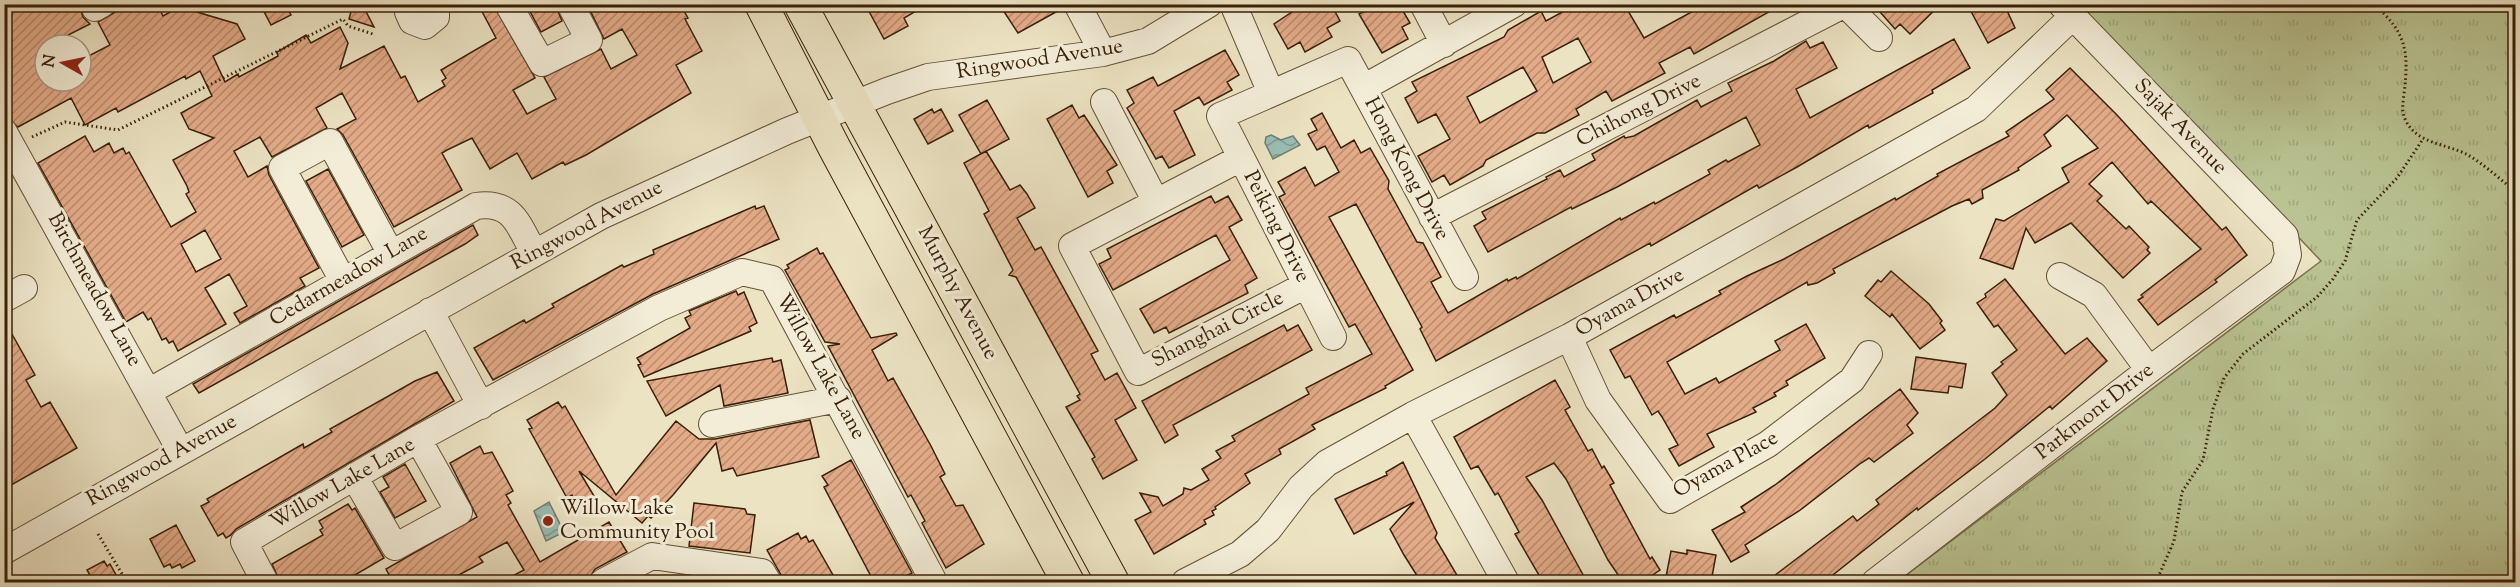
<svg xmlns="http://www.w3.org/2000/svg" width="2520" height="587" font-family="'Sorts Mill Goudy',serif">
	<defs>
		<pattern id="grass-tufts" width="24" height="20" patternUnits="userSpaceOnUse" patternTransform="scale(1.5)"><rect width="24" height="20" fill="#bac392"/><path d="M3 7l-1-3M5 7V3M7 7l1-3M15 17l-1-3M17 17v-4M19 17l1-3" fill="none" stroke="#a1a77c"/></pattern>
		<pattern id="water-waves" width="16" height="10" patternUnits="userSpaceOnUse" patternTransform="scale(1.5)"><rect width="16" height="10" fill="#99beb6"/><path d="M0 5q4-4 8 0t8 0" fill="none" stroke="#7e9a92"/></pattern>
		<pattern id="building-hatch" width="6" height="6" patternUnits="userSpaceOnUse" patternTransform="scale(1.5)"><rect width="6" height="6" fill="#e4ab89"/><path d="M-1 1l2-2M0 6l6-6M5 7l2-2" fill="none" stroke="#ba8b6e"/></pattern>
	</defs>
	<rect width="100%" height="100%" fill="#ece3c3"/>
	<filter id="stains"><feTurbulence type="fractalNoise" baseFrequency=".00333" numOctaves="4"/><feColorMatrix values="0 0 0 0 .2 0 0 0 0 .09 0 0 0 0 .02 0 0 0 .5 -.17"/></filter>
	<radialGradient id="worn" r=".72"><stop offset=".6" stop-color="#630" stop-opacity="0"/><stop offset="1" stop-color="#630" stop-opacity=".3"/></radialGradient>
	<path fill="url(#grass-tufts)" stroke="#79724d" stroke-width="1.5" d="M2079 5H2515V582H1897L2321 261Z"/>
	<path fill="url(#water-waves)" stroke="#727f70" stroke-width="1.5" d="M1271 135 1281 140 1293 136 1300 145 1273 159 1265 143 1266 137Z
		M549 502 564 532 546 541 534 511Z"/>
	<path fill="url(#building-hatch)" stroke="#382008" stroke-width="1.5" fill-rule="evenodd" d="M4 4H79L83 17 90 24 68 35 74 45H45V81H81V60L110 45 98 22 129 4H157L163 16 185 4H192L197 12 237 24 245 39 213 56 225 82 238 74 239 77 278 56 277 52 306 35 311 43 340 27 348 43 340 69 384 46 401 78 405 76 418 102 445 86 442 81 446 78 441 70 496 38 478 4H493L535 78 513 90 527 114 556 99 544 77 601 49 611 69 637 55 622 29 604 39 587 4H680L688 18 685 19 702 51 676 65 691 93 586 155 565 165 563 162 532 179 517 153 490 169 472 138 447 150 442 153 462 190 394 227 343 135 337 129 356 119 342 93 316 108 327 128 272 157 260 137 234 151 248 177 267 166 269 175 319 268 300 278 305 286 240 323 234 313 247 306 229 274 205 288 226 324 178 351 173 341 169 343 166 338 162 340 151 318 148 320 143 312 126 322 38 163 85 136 94 152 109 143 114 153 123 148 126 154 129 152 171 227 196 212 186 194 189 192 187 186 173 160 214 138 189 129 181 113 212 96 200 71 186 79 185 76 118 112 116 108 85 125 71 98 18 127 4 115ZM205 230 221 259 196 272 181 244Z
		M260 4H285L291 15 271 25Z
		M353 4H362L374 27 349 19Z
		M526 4H555L562 21 541 32Z
		M865 4H928L904 18 908 26 884 39Z
		M999 4H1062L1063 8 1018 33Z
		M1304 4H1331L1340 21 1327 28 1332 37 1305 52 1300 42 1288 49 1274 24Z
		M1367 4H1399L1410 23 1402 27 1408 39 1382 53 1359 14 1369 9Z
		M1577 4H1624L1644 38 1706 4H1783L1694 54 1690 47 1659 63 1665 73 1612 101 1606 91 1576 109 1579 115 1545 133H1537L1486 160 1483 166 1450 185 1444 175 1432 182 1418 156 1450 139 1436 114 1418 123 1405 98 1417 91 1412 82 1504 37 1508 30 1541 11 1546 21ZM1578 38 1591 62 1553 83 1542 57ZM1523 67 1537 91 1480 123 1467 97Z
		M1873 4H1941L1910 34 1900 24 1895 29Z
		M1967 4H2004L2015 28 1988 43Z
		M1954 39 1970 68 1932 90 1933 93 1869 128 1868 125 1797 167 1759 188 1757 185 1651 246 1650 243 1436 361 1420 329 1422 327 1356 204 1329 217 1413 370 1385 386 1386 388 1312 425 1315 429 1279 449 1281 454 1245 474 1250 483 1215 507 1216 509 1212 511 1214 515 1204 520 1206 524 1154 554 1135 520 1151 512 1140 493 1158 497 1163 506 1183 494 1184 488 1191 490 1209 480 1202 469 1221 458 1216 451 1235 441 1232 436 1309 394 1306 388 1372 354 1355 324 1349 327 1279 197 1285 194 1278 182 1305 167 1315 186 1339 172 1325 146 1317 150 1308 134 1317 130 1311 119 1322 113 1341 148 1354 140 1361 153 1370 148 1389 181 1388 189 1400 211 1417 242 1423 243 1441 277 1431 282 1448 313 1507 279 1508 281 1516 277 1517 279 1620 218 1621 220 1654 202 1655 204 1710 174 1708 170 1726 160 1728 162 1760 145 1746 117 1617 187 1572 209 1571 207 1488 252 1474 226 1486 219 1482 212 1547 179 1546 177 1560 170 1564 177 1595 160 1592 154 1624 136 1625 138 1634 136 1697 100 1701 107 1732 91 1728 83 1774 61 1806 41 1810 48 1823 42 1837 68 1796 89 1810 118Z
		M1225 50 1239 75 1227 82 1232 90 1204 105 1199 97 1174 111 1195 155 1169 168 1162 156 1156 159 1135 122 1127 108 1134 103 1127 90 1153 77 1158 86Z
		M2070 68 2117 115 2222 230 2226 227 2247 255 2215 280 2217 282 2158 325 2138 300 2143 297 2141 295 2201 249 2151 201 2148 204 2112 162 2089 184 2102 196 2097 201 2126 229 2129 226 2149 247 2147 250 2150 253 2123 278 2071 223 2035 243 2026 228 2013 269 1980 258 1996 219 2004 221 2069 182 2062 168 2098 148 2067 115 2044 135 2051 146 2018 168 2019 170 1982 190 1983 198 1972 204 1969 199 1952 206 1833 269 1835 273 1817 283 1808 285 1807 282 1667 362 1685 394 1716 378 1719 383 1780 350 1775 341 1806 324 1825 358 1786 381 1788 385 1774 393 1776 396 1753 408 1756 412 1707 434 1714 447 1679 466 1669 449 1678 445 1662 417 1658 411 1652 415 1630 376 1625 378 1610 350 1674 315 1676 318 1721 294 1719 291 1747 276 1784 259 1895 198 1896 200 1938 176 1937 174 2009 136 2006 132 2054 99 2046 90Z
		M987 100 1009 139 981 154 959 115Z
		M1072 105 1079 118 1084 115 1117 165 1107 171 1113 183 1088 197 1047 119Z
		M932 109 934 113 941 109 953 131 928 144 914 119Z
		M986 151 1010 190 1020 185 1027 194 1035 208 1017 218 1035 250 1041 247 1098 351 1091 354 1105 380 1117 373 1136 408 1115 420 1137 460 1103 479 1092 459 1095 457 1066 407 1080 400 1077 396 1080 394 1016 277 1009 275 1013 270 984 214 989 211 964 163Z
		M328 169 364 235 342 247 306 181Z
		M1211 196 1215 203 1228 196 1242 220 1229 227 1257 278 1245 285 1248 293 1169 333 1166 327 1154 333 1140 309 1230 260 1216 235 1113 290 1099 264 1111 258 1107 249Z
		M755 206 756 209 764 206 779 239 653 294 493 380 474 348 524 320 526 323 554 307 552 304 622 265 624 267 654 254 653 250Z
		M473 225 478 235 465 244 199 393 193 384Z
		M817 248 820 254 823 253 871 338 896 333 897 335 872 350 888 381 893 378 931 446 945 474 940 477 956 506 963 505 984 544 946 568 922 523 925 521 911 495 908 497 828 346 840 344 825 342 785 270 789 268 787 265Z
		M1891 271 1929 304 1942 321 1940 323 1945 330 1920 349 1892 314 1890 317 1865 296 1878 280 1881 282Z
		M2005 279 2065 354 2087 338 2107 361 2052 409 2050 406 1985 459 1918 510 1917 508 1824 582H1766L1853 516 1857 521 1879 504 1876 500 1995 408 2007 395 1992 373 2003 364 2001 362 2017 350 1998 325 1994 327 1977 303 1986 297 1985 294Z
		M736 291 738 295 744 292 757 323 749 327 751 331 644 377 638 365 641 364 637 358 690 328 685 318 691 315 689 311Z
		M4 320 35 375 26 380 41 407 50 402 77 448 4 489Z
		M1284 325 1287 331 1298 325 1312 350 1173 425 1178 435 1165 443 1142 401Z
		M1916 357 1966 364 1962 388 1949 386 1948 393 1911 389Z
		M772 358 773 362 781 360 788 393 724 406 720 385 666 416 647 381Z
		M437 372 454 401 236 529 231 535 226 538 223 533 218 536 201 506 209 502 207 499 303 444 304 448 332 432 330 429 415 381Z
		M1555 380 1570 407 1565 410 1588 451 1592 449 1602 468 1604 466 1614 483 1610 485 1650 559 1652 557 1660 570 1642 582H1623L1608 560 1566 479 1554 463 1526 477 1542 500 1587 582H1543L1515 534 1519 532 1498 493 1495 495 1478 466 1471 469 1454 437Z
		M1900 389 1918 413 1907 425 1913 433 1874 462 1869 458 1861 463 1799 511 1745 545 1749 552 1731 562 1712 530 1745 512 1741 507 1775 485Z
		M558 402 562 408 565 406 616 495 676 421 699 439H715L810 420 819 457 737 476 733 468 722 471 716 443 673 495 651 518 648 516 642 523 579 471 594 496 578 505 572 495 567 498 529 429 532 428 527 420Z
		M480 446 484 454 492 452 513 491 506 495 511 503 508 505 540 562 609 522 627 552 595 569 587 582H501L524 570 507 542 479 557 483 562 446 582H393L386 569 477 517 450 463Z
		M851 460 912 573 895 582H874L824 487 828 485 822 476Z
		M1403 462 1437 533 1435 538 1461 582H1421L1404 555 1390 529 1414 502 1354 534 1335 499 1387 475 1386 472Z
		M405 464 426 501 395 518 380 492 389 487 383 477Z
		M694 503 745 509 747 514 755 515 750 553 689 546Z
		M348 504 352 510 355 508 384 558 343 582H280L272 564 323 535 320 530 323 528 319 521Z
		M176 525 195 561 182 568 180 564 172 568 170 564 164 567 150 539Z
		M798 533 801 539 806 536 809 542 813 540 837 582H785L767 550Z
		M1687 550 1716 555 1711 582H1665L1671 551 1687 554Z
		M104 561 107 566 110 564 120 582H94L87 570Z"/>
	<g fill="none" stroke-linecap="round" stroke-linejoin="round">
		<defs>
			<path id="minor" d="M94 4 95 8 102 4
				M410 4 408 12 412 21 425 26 436 17V4
				M508 4 542 63 589 40 570 4
				M1077 4 1103 53
				M1233 4 1271 93
				M1423 4 1444 44
				M1363 88 1514 4
				M1104 102 1156 202
				M4 132 180 450
				M1241 158 1072 246 1138 372 1306 285
				M1432 217 1845 4 1879 38
				M2060 276 2094 295 2149 370
				M343 281 282 168 330 142 391 254
				M4 299 24 288
				M430 311 481 406
				M1333 337 1220 116 1348 60 1465 277
				M1569 337 1598 400 1670 500 1768 444 1852 380 1869 354
				M150 391 476 206C513 201 518 224 534 253
				M1413 415 1506 582
				M712 424 838 399
				M355 478 395 547 459 512 418 439
				M4 551 601 216 787 131 887 91 928 77 1103 53 1148 41 1209 4
				M265 582 244 542 418 439 659 308 742 272 772 279 933 580 932 582
				M603 582 652 556 762 572 768 582
				M1185 582 1240 554 1268 530 1301 487 1327 463 1413 415 1569 337 1976 109 2073 16
				M1875 582 2149 370 2282 271 2288 255 2285 236 2062 5"/>
			<path id="major" d="M761 4 834 147 1068 582
				M800 4 1113 582"/>
		</defs>
		<use href="#minor" stroke="#655137" stroke-width="28"/>
		<use href="#major" stroke="#382008" stroke-width="34"/>
		<path stroke="#382008" stroke-width="3" stroke-dasharray="1.5 3" stroke-linecap="butt" d="M2373 4C2407 32 2409 52 2404 94 2403 103 2401 112 2406 121 2417 144 2448 144 2468 155 2485 165 2501 180 2516 192
			M32 137 65 122 118 130 343 19 348 26 373 34
			M98 534 127 582
			M2156 582 2174 541 2182 492 2203 460 2213 409 2224 378 2243 354 2317 297 2333 279 2345 261 2357 220 2397 178 2423 139"/>
		<use href="#minor" stroke="#f3edd8" stroke-width="26"/>
		<use href="#major" stroke="#ece3c3" stroke-width="32"/>
	</g>
	<circle fill="#8f2418" stroke="#f3edd8" stroke-width="2" cx="548" cy="521" r="6"/>
	<g text-anchor="middle" dominant-baseline="central" stroke-width="6" stroke-linejoin="round" paint-order="stroke">
		<g font-size="21" fill="#382008" stroke="#f3edd8">
			<text transform="translate(1040 60) rotate(-9)">Ringwood Avenue</text>
			<text transform="translate(1639 111) rotate(-27)">Chihong Drive</text>
			<text transform="translate(2180 127) rotate(46)">Sajak Avenue</text>
			<text transform="translate(1406 169) rotate(62)">Hong Kong Drive</text>
			<text transform="translate(587 226) rotate(-28)">Ringwood Avenue</text>
			<text transform="translate(1276 227) rotate(63)">Peiking Drive</text>
			<text transform="translate(349 277) rotate(-30)">Cedarmeadow Lane</text>
			<text transform="translate(94 290) rotate(61)">Birchmeadow Lane</text>
			<text transform="translate(957 293) rotate(62)">Murphy Avenue</text>
			<text transform="translate(1630 303) rotate(-29)">Oyama Drive</text>
			<text transform="translate(1218 330) rotate(-27)">Shanghai Circle</text>
			<text transform="translate(820 367) rotate(61)">Willow Lake Lane</text>
			<text transform="translate(2095 412) rotate(-38)">Parkmont Drive</text>
			<text transform="translate(162 461) rotate(-29)">Ringwood Avenue</text>
			<text transform="translate(1726 465) rotate(-29)">Oyama Place</text>
			<text transform="translate(343 484) rotate(-30)">Willow Lake Lane</text>
		</g>
		<g font-size="21" fill="#382008" stroke="#f3edd8" text-anchor="start">
			<text x="560" y="509">Willow Lake<tspan x="560" dy="24">Community Pool</tspan></text>
		</g>
	</g>
	<rect width="2520" height="587" fill="none" stroke="#ece3c3" stroke-width="24"/>
	<rect x="6" y="6" width="2508" height="575" fill="none" stroke="#382008" stroke-width="3"/>
	<rect x="12" y="12" width="2496" height="563" fill="none" stroke="#382008" stroke-width="1.5"/>
	<g transform="translate(63 63) rotate(279)"><circle r="28" fill="#f3edd8" stroke="#a89b85" stroke-width="1.5"/>
	<path d="M0-4.5L10 22L0 15L-10 22Z" fill="#8f2418"/>
	<text y="-9" font-size="16" font-weight="bold" text-anchor="middle" fill="#382008">N</text>
	</g>
	<rect width="100%" height="100%" filter="url(#stains)"/>
	<rect width="100%" height="100%" fill="url(#worn)"/>
</svg>
